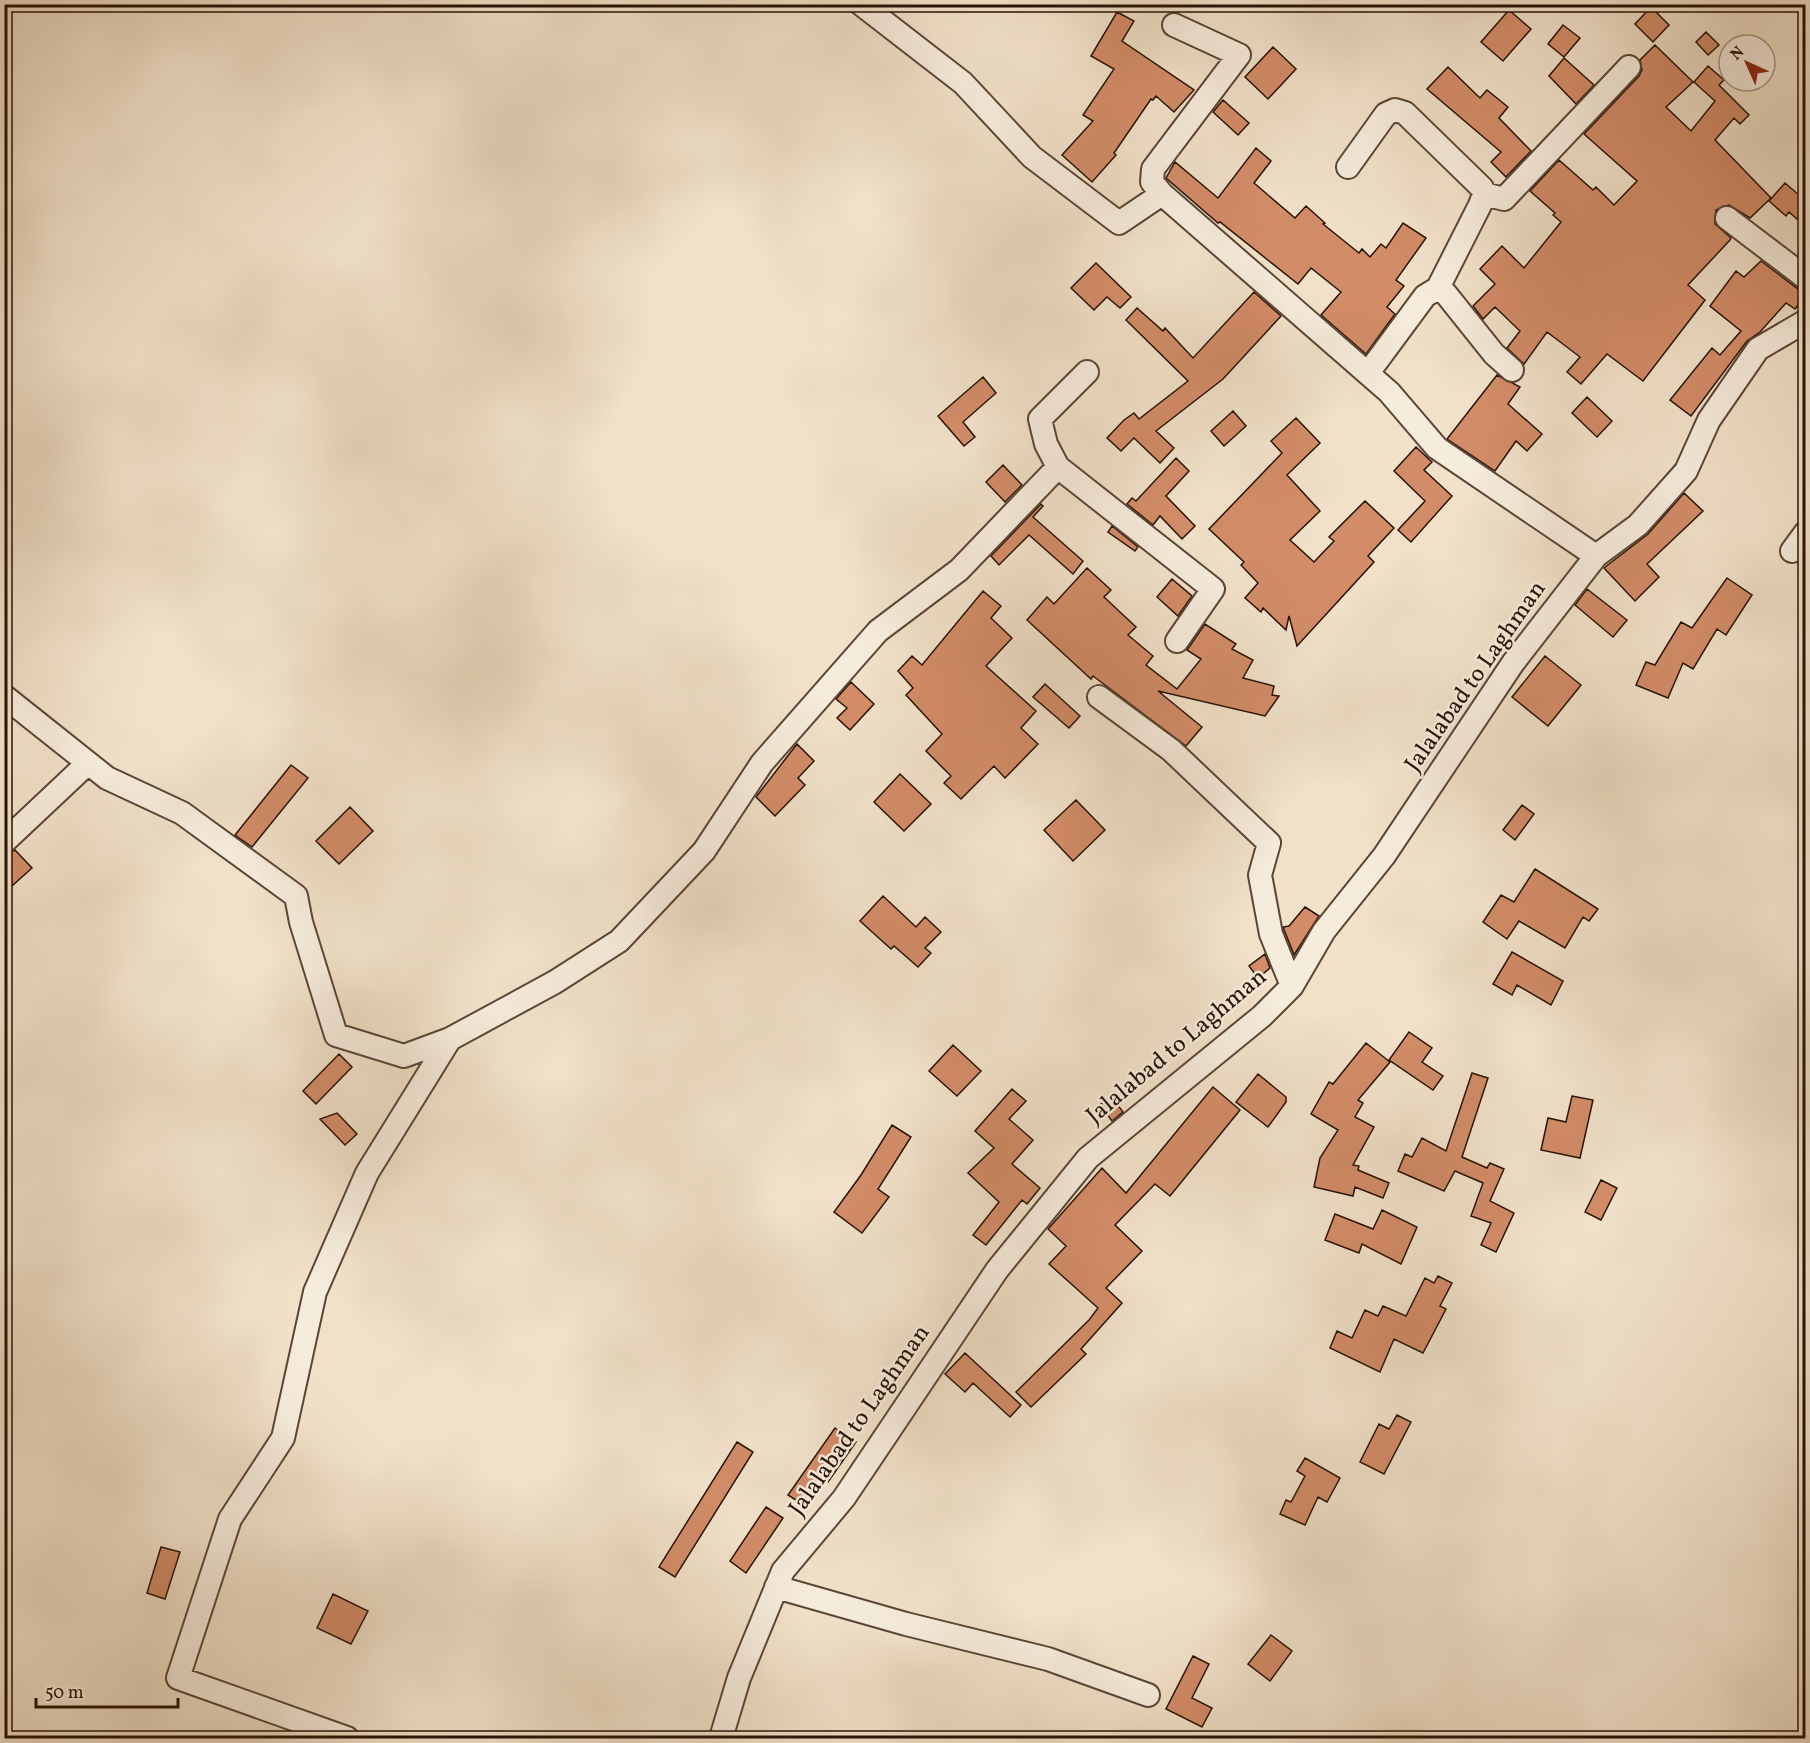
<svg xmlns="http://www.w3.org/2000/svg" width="1810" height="1743" font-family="Vollkorn,serif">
	<rect width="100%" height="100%" fill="#f1e1c9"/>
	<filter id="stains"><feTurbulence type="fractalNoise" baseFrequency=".00333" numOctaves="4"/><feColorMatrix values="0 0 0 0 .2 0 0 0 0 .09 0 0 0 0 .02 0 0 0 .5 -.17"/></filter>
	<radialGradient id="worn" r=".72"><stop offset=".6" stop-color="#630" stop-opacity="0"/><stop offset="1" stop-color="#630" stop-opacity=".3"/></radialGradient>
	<path fill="#d28c68" stroke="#271205" stroke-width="1.5" d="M1651 7 1669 25 1653 42 1635 24Z
		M1509 10 1531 29 1503 61 1481 42Z
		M1117 12 1134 21 1122 41 1194 90 1174 112 1156 96 1153 100 1151 99 1114 153 1116 155 1092 182 1062 155 1093 121 1083 115 1114 69 1091 56Z
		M1563 25 1580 38 1564 57 1548 44Z
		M1706 32 1719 45 1708 55 1696 42Z
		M1655 45 1693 82 1666 107 1691 131 1715 101 1694 82 1708 66 1724 80 1719 85 1749 115 1740 124 1734 118 1715 140 1771 198 1750 218 1729 205 1716 210 1715 224 1731 238 1730 240 1688 285 1705 300 1643 381 1607 354 1581 384 1567 372 1580 357 1547 332 1524 364 1507 348 1520 331 1495 307 1483 319 1473 306 1495 284 1480 269 1502 246 1524 268 1561 222 1553 215 1555 213 1530 191 1559 160 1593 190 1596 187 1614 205 1637 181 1584 134 1639 76 1642 70 1640 60Z
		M1273 47 1296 69 1268 99 1245 77Z
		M1564 58 1594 85 1576 104 1549 76Z
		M1448 67 1480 98 1487 90 1508 107 1499 118 1531 151 1506 177 1491 162 1501 152 1427 89Z
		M1223 100 1249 123 1238 135 1213 112Z
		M1256 148 1271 161 1254 183 1295 218 1306 206 1325 223 1323 224 1359 253 1362 249 1370 257 1381 244 1386 248 1403 223 1426 238 1396 280 1404 286 1387 307 1395 314 1366 354 1321 315 1341 292 1311 268 1298 284 1220 222 1218 223 1166 178 1175 162 1218 198Z
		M1785 183 1806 201V227L1789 212 1786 216 1769 201Z
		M1761 261 1798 289 1806 291V295L1795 309 1786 303 1760 332 1747 341 1691 416 1670 400 1712 348 1720 355 1741 331 1710 306 1736 271 1744 277Z
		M1096 263 1131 297 1120 308 1107 297 1094 310 1071 288Z
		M1254 292 1281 316 1223 379 1156 431 1174 448 1160 463 1134 438 1121 451 1107 438 1124 420 1134 413 1139 419 1188 381 1126 320 1137 308 1163 331 1165 328 1193 358Z
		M1497 375 1520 387 1508 404 1542 434 1527 451 1516 441 1495 471 1447 439Z
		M983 377 996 393 963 422 975 437 964 446 938 416Z
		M1587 397 1612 421 1597 437 1572 413Z
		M1233 411 1246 426 1224 446 1211 431Z
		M1296 418 1320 443 1287 475 1320 511 1290 540 1314 562 1334 541 1329 537 1365 501 1394 528 1368 556 1374 562 1297 646 1289 616 1286 630 1263 608 1261 612 1245 598 1258 583 1241 565 1244 562 1209 529 1282 453 1271 441Z
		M1416 447 1432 462 1424 470 1452 496 1411 542 1398 530 1425 501 1394 471Z
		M1176 458 1189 471 1166 496 1195 526 1182 539 1160 516 1153 525 1127 504 1132 498 1136 501Z
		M1003 465 1022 485 1005 502 986 482Z
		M1684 493 1703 511 1647 564 1659 577 1635 601 1604 568 1648 534Z
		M1041 504 1043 506 1033 517 1083 561 1073 574 1029 535 999 565 991 556Z
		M1112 526 1138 547 1135 551 1108 532Z
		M1087 568 1111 590 1104 597 1136 627 1128 635 1153 656 1146 665 1177 689 1201 659 1187 650 1205 624 1236 644 1232 649 1253 660 1243 678 1274 686 1272 695 1279 696 1265 716 1158 691 1202 727 1186 746 1093 676 1091 679 1027 620 1047 597 1054 604Z
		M1727 578 1752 595 1726 635 1717 629 1693 669 1683 663 1668 698 1636 685 1646 662 1655 665 1681 622 1692 628Z
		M1172 579 1192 596 1178 616 1157 597Z
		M1587 589 1627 620 1613 637 1575 605Z
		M983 591 1001 606 991 618 1012 638 986 666 1036 711 1021 728 1038 744 1005 778 994 766 961 799 944 783 951 776 926 751 942 734 906 695 913 688 898 671 912 656 922 665Z
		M1545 656 1581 685 1548 726 1512 697Z
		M851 682 874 704 850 730 837 718 847 708 836 699Z
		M1045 684 1080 716 1069 728 1033 697Z
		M797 744 814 761 798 778 805 785 775 816 756 797Z
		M291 765 308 778 252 847 235 835Z
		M900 774 931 804 904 831 874 802Z
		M1076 800 1105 830 1073 861 1044 830Z
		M1522 805 1534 814 1515 840 1503 830Z
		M350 807 373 831 339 864 316 841Z
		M15 850 32 868 4 893V855Z
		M1535 869 1598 909 1589 921 1583 917 1565 948 1519 921 1507 939 1483 922 1501 895 1514 902Z
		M883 896 916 927 925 917 941 932 925 948 931 953 918 967 894 946 891 949 860 921Z
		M1305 907 1319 916 1294 955 1283 927 1289 926Z
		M1512 952 1563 981 1551 1005 1517 985 1512 995 1493 984Z
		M1265 954 1270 968 1258 978 1249 966Z
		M1409 1032 1432 1048 1422 1062 1443 1076 1433 1090 1389 1060Z
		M1366 1043 1390 1062 1358 1100 1363 1103 1355 1117 1374 1127 1353 1165 1359 1166 1358 1170 1389 1183 1383 1198 1355 1187 1353 1196 1314 1187 1320 1158 1338 1130 1311 1114 1329 1082 1333 1084Z
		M953 1045 981 1071 957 1096 929 1071Z
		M339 1054 352 1067 316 1104 303 1091Z
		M1472 1073 1488 1078 1462 1157 1487 1168 1490 1163 1504 1169 1490 1201 1514 1213 1496 1252 1481 1245 1491 1223 1471 1216 1483 1183 1455 1171 1444 1191 1398 1171 1405 1154 1412 1157 1422 1138 1446 1151Z
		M1258 1074 1286 1097V1102L1268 1127 1236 1102Z
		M1213 1087 1240 1110 1170 1196 1155 1184 1115 1225 1142 1251 1106 1288 1122 1303 1081 1349 1086 1354 1031 1407 1016 1392 1089 1320 1098 1308 1049 1264 1066 1246 1048 1229 1102 1168 1126 1193Z
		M1012 1089 1026 1101 1009 1119 1033 1140 1012 1164 1040 1188 1027 1204 1022 1200 986 1245 973 1235 999 1202 968 1173 994 1148 975 1131Z
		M1111 1096 1123 1112 1112 1121 1100 1105Z
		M1572 1096 1593 1100 1580 1158 1541 1150 1548 1118 1566 1122Z
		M337 1113 357 1134 345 1145 320 1119Z
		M892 1125 911 1137 878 1189 889 1197 862 1233 834 1212 861 1175Z
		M1601 1180 1617 1188 1601 1220 1585 1212Z
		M1382 1210 1417 1227 1401 1264 1362 1244 1359 1253 1325 1240 1335 1214 1373 1229Z
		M1438 1276 1452 1283 1440 1306 1446 1309 1423 1353 1394 1339 1380 1372 1330 1348 1337 1331 1352 1338 1365 1310 1378 1316 1383 1306 1406 1316 1425 1278 1434 1283Z
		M965 1353 1021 1405 1010 1417 973 1383 965 1392 945 1374Z
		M1397 1415 1411 1422 1384 1474 1360 1462 1379 1424 1389 1429Z
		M835 1428 856 1442 828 1482 819 1476 802 1504 788 1495Z
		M737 1442 753 1452 675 1577 659 1567Z
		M1305 1458 1340 1478 1327 1502 1318 1497 1305 1525 1280 1514 1286 1500 1291 1502 1305 1476 1297 1471Z
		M766 1507 783 1518 746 1573 730 1561Z
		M161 1547 180 1552 165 1599 147 1593Z
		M333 1594 368 1611 351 1644 317 1628Z
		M1271 1635 1292 1651 1270 1681 1248 1664Z
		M1193 1656 1209 1664 1192 1698 1212 1708 1202 1727 1166 1709Z"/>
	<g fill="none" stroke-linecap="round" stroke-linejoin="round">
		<defs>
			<path id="minor" d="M861 4 963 83 1032 157 1119 223 1162 194 1389 392 1437 448 1596 556
				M1348 167 1386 114 1395 110 1405 113 1482 188 1484 194 1480 205 1438 288
				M1162 194 1152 182 1153 169 1239 55 1174 25
				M1484 194 1504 199 1629 67
				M1727 218 1806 278
				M1087 372 1040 419 1046 444 1058 467 1213 589 1177 641
				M1368 373 1425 296 1438 288 1446 294 1494 354 1512 370
				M1792 551 1806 532
				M4 696 107 778 182 813 296 896 301 922 336 1035 404 1056 450 1039 367 1173 315 1292 283 1438 230 1519 178 1678 347 1738
				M1099 697 1171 750 1269 843 1260 875 1271 934 1292 986
				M4 842 88 763
				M450 1039 555 982 619 941 704 851 762 763 878 631 959 570 1058 467
				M776 1587 906 1624 1048 1659 1148 1695
				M721 1738 739 1678 783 1571 844 1498 997 1270 1088 1158 1262 1016 1292 986 1324 931 1384 856 1513 663 1596 556 1638 525 1686 471 1709 420 1758 349 1806 321"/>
		</defs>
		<use href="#minor" stroke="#5a4636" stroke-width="26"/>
		<use href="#minor" stroke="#f6ecdc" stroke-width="22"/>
	</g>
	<g text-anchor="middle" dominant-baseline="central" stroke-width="5" stroke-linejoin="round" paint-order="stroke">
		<g font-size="24" fill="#271205" stroke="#f6ecdc">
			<text transform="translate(1476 677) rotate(-55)">Jalalabad to Laghman</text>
			<text transform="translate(1177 1047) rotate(-40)">Jalalabad to Laghman</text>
			<text transform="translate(860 1421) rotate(-55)">Jalalabad to Laghman</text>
		</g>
	</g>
	<rect width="1810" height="1743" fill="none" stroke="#f1e1c9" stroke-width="24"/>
	<rect x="6" y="6" width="1798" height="1731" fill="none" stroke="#271205" stroke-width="3"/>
	<rect x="12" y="12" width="1786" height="1719" fill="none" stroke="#271205" stroke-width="1.5"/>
	<g transform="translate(1747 63) rotate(315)"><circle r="28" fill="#f6ecdc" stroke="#a39586" stroke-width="1.5"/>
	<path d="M0-4.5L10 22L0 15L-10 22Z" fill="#8f2418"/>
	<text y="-9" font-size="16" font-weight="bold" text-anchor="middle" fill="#271205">N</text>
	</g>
	<path d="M36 1698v9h142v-9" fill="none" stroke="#271205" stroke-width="3"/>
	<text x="45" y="1698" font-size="18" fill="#271205" stroke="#f6ecdc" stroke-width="4.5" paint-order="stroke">50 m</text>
	<rect width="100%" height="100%" filter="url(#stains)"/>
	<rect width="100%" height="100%" fill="url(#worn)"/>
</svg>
